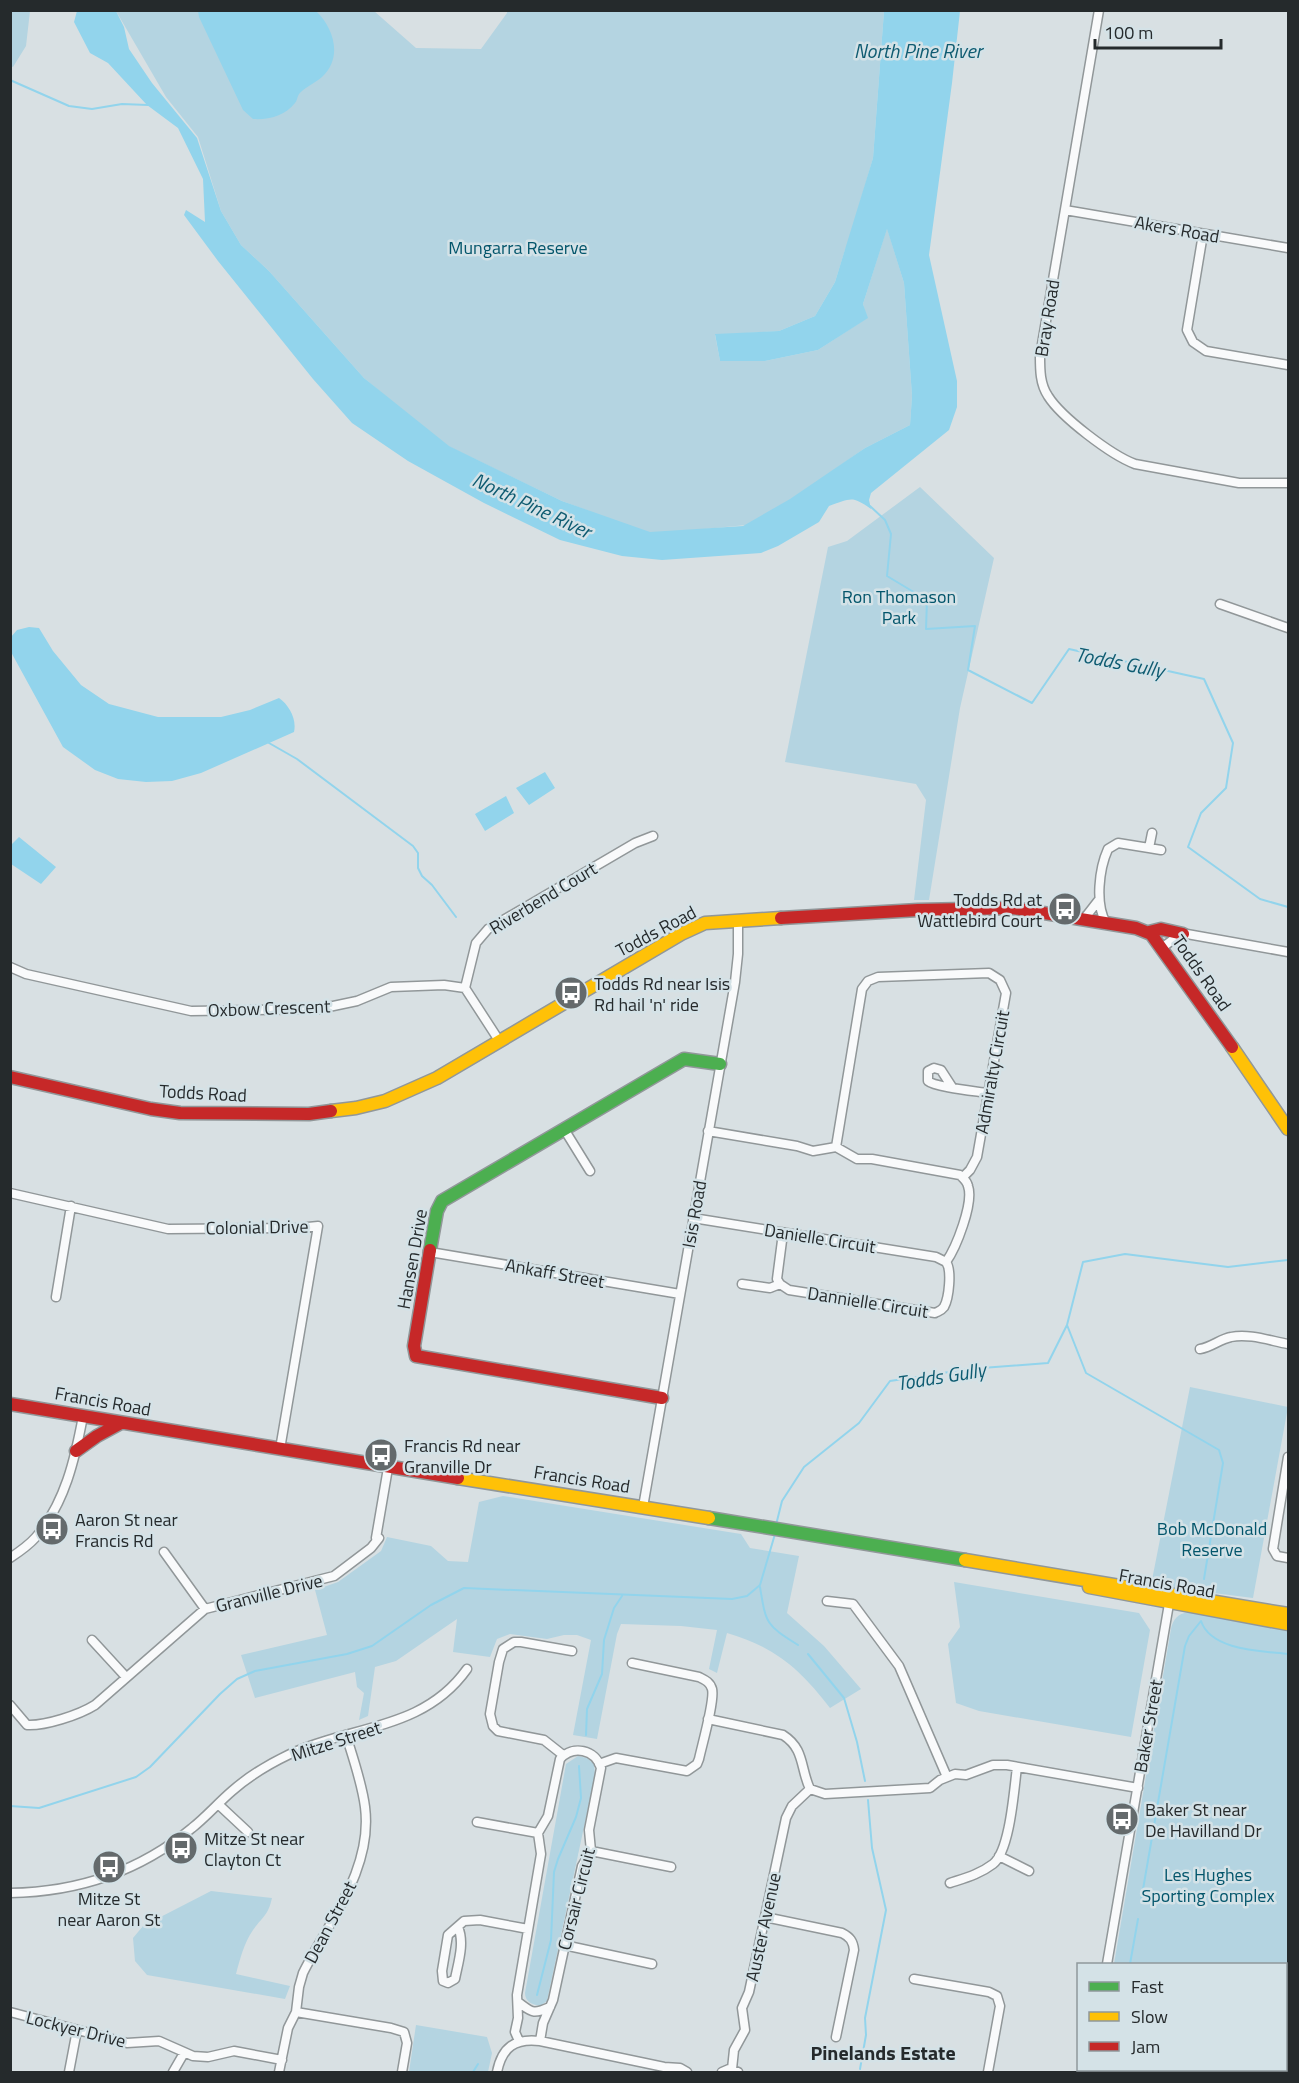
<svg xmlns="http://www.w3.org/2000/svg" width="1299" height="2083" font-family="'Titillium Web',sans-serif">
	<rect width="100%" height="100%" fill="#d8e0e3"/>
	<path fill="#b4d4e1" d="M10 11H30L26 46 13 67 10 66Z
		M116 11H374L416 48 481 49 507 13V11H884L873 158 856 216 854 237 845 250 835 282 815 316 779 331 715 335 720 361H765L818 350 867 318 863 304 887 228 904 283 912 396 910 425 865 448 757 524 641 535 589 511 562 501 421 433 382 393 364 378 269 271 241 245 221 211 198 137 166 97Z
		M920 487 994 558 960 708 929 900H914L926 800 916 784 785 762 828 547 847 541Z
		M1190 1387 1288 1407 1253 1598 1151 1585Z
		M503 1496 741 1534 750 1548 799 1556 787 1613 824 1646 861 1689 830 1708C800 1669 775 1647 727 1633L717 1673 709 1669 717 1630 681 1626 621 1624 617 1634 597 1739 573 1735 591 1640 577 1635H564L547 1639 510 1634 497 1639 490 1657 453 1652 457 1619 396 1661 375 1667 368 1716 359 1720 364 1693 357 1687 355 1672 255 1698 241 1655 327 1635 315 1590 338 1582 381 1551 387 1537 431 1546 448 1561 468 1562 479 1502Z
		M954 1582 1139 1613 1150 1630 1131 1737 979 1711 956 1703 948 1644 960 1627Z
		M1188 1612 1288 1629V2072H1096L1097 2070H1286V1964H1114L1171 1629C1173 1619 1178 1614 1188 1612Z
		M578 1756 587 1758 594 1764 595 1775 547 2001 540 2006C532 2004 525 2002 525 1993L566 1764Z
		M211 1891 272 1898C268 1916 263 1916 253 1930 244 1943 240 1959 236 1974L290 1986 285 1999 147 1975 135 1961 133 1938 143 1926Z
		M416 2025 487 2037 492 2053 488 2072H409Z"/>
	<path fill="#92d4ec" d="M77 11H116L124 27 129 49 152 83 197 138 221 211 241 245 269 271 364 378 449 446 562 501 650 532 743 526 790 499 865 448 910 425 912 396 904 283 887 229 863 304 868 318 818 350 765 361H720L715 334 779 331 815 316 835 282 873 158 884 11H960L952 83 929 255 957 381V407L949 430 871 493 869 500 871 509C851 495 851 499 829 506L819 522 778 546 761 553 662 560 622 556 560 540 484 503 408 461 352 423 313 379 218 261 184 215 186 210 205 222 203 179 178 128 147 105 108 63 90 53 74 22Z
		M198 11H316C334 28 343 58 322 77 315 83 305 87 299 94 297 97 297 101 295 103 285 116 268 120 253 119L243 110 199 17Z
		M29 627 39 628 53 651 81 685 109 704 158 717H221L250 710 279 698C289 705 297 719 294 732L201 773 172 781 146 782 118 779 95 770 63 747 11 652V637L17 630Z
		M545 772 555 788 529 805 516 788Z
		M506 796 514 813 485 831 475 814Z
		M19 837 56 867 41 884 11 864V845Z"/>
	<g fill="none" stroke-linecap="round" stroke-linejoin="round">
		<path stroke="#92d4ec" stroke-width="2" d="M10 80 69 106 92 109 122 104 148 105
			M870 506 885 520 891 534 887 576 927 600 926 629 975 626 968 670 1032 703 1069 649 1204 679 1233 743 1226 788 1201 813 1188 847 1260 899 1288 907
			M269 743 297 759 413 846 418 853V868L422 876 432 885 456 917
			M1067 1325 1086 1373 1219 1450 1223 1463 1204 1579
			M776 1525 782 1501 804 1467 859 1423 890 1381 969 1369 1048 1363 1067 1325 1083 1262 1125 1254 1228 1267 1288 1260
			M760 1587C766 1624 766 1625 798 1645
			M808 1654 844 1698 857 1742 865 1781
			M586 1735 587 1709 602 1674 604 1640 614 1608 622 1596
			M10 1806 39 1808 136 1777 150 1767 220 1694 237 1679 255 1671 347 1654 372 1646 431 1605 464 1588 732 1599 747 1596 760 1585 775 1534
			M1141 1901 1185 1646 1189 1636 1201 1621C1211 1651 1263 1651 1288 1654
			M1130 1964 1138 1919
			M537 1995 551 1940 554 1872 558 1859 576 1817 581 1798 579 1766
			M860 2069 866 2035 865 2018 886 1910 872 1848 868 1800
			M473 2072 478 2064
			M1112 2072 1113 2070"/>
		<defs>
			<path id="street" d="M1099 10 1040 356C1040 370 1040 384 1048 396 1061 417 1111 455 1135 464L1239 483H1288
				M1065 210 1288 248
				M1203 234 1187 330 1193 342 1206 351 1288 365
				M1220 604 1288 628
				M1152 833 1149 848 1161 850
				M1084 919 1098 901
				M1106 923C1095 904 1099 869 1108 849L1118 843 1149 848
				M1163 947 1178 936 1187 934 1288 952
				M10 967 26 974 191 1011 319 1009 357 1001 391 987 444 985 465 988 500 1042
				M465 988 476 943 488 929 635 843 653 836
				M952 1087 941 1070 934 1068 928 1071V1081C935 1087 974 1091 987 1093
				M564 1129 590 1171
				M708 1131 797 1146 813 1151 836 1147 857 1159H872L960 1175C963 1178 967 1181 968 1186 974 1203 956 1248 946 1262
				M836 1147 862 989 868 981 878 977 989 973 1000 980 1006 993 977 1157 970 1170 963 1177
				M10 1193 168 1229 298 1228 318 1226 280 1449
				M693 1218 936 1257 946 1262
				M783 1233 777 1279 780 1284 789 1290 935 1313C939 1311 941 1311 944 1307 949 1298 952 1270 946 1262
				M430 1252 680 1294
				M742 1284 770 1288 780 1284
				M56 1297 71 1206
				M1200 1349C1212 1347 1220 1339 1231 1337 1249 1333 1271 1341 1288 1344
				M1288 1457 1273 1549 1277 1556 1288 1558
				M643 1507 735 982 738 954V920
				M164 1552 205 1609
				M10 1558C19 1552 29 1545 36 1537 65 1503 75 1459 83 1416
				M827 1601 853 1604 899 1666 947 1777
				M92 1640 126 1677
				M10 1705 27 1725C45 1726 79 1715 95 1705L205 1609 334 1576 371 1548 379 1538H376L388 1468
				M708 1719 783 1735C805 1749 800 1768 810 1789L825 1794 930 1788 940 1780 955 1774 966 1775 993 1765H1007L1138 1788
				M563 1755 544 1740 498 1731 493 1726 490 1714 499 1662 503 1649 514 1642H521L572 1651
				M599 1764 616 1758 687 1771 697 1764 699 1759C702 1745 715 1700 712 1689 710 1682 705 1680 699 1677L632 1663
				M218 1804 248 1832
				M477 1822 538 1833
				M591 1851 671 1867
				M999 1856 1029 1871
				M950 1883C965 1878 980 1874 993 1864 1010 1851 1014 1790 1017 1767
				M10 1893C78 1892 140 1871 192 1828 206 1817 218 1803 232 1791 249 1776 269 1764 290 1754 351 1725 423 1731 467 1669
				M765 1917 842 1933C850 1937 853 1941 854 1950L836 2037
				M458 1927C465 1943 458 1963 455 1979L448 1983 443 1981 442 1971 448 1935 464 1921 480 1920 528 1929
				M564 1945 652 1964
				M1107 1964 1170 1598
				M914 1979 989 1992 997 1996 1000 2006 988 2072
				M518 2002C532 2012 532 2015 550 2007
				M10 2012 127 2043 159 2041 193 2056 208 2057 234 2051 282 2060
				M296 2012 391 2028 404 2032 407 2043 402 2072
				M519 2041 515 2032 518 2018 517 1995 541 1854 538 1833 548 1816 560 1759C573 1745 595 1749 601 1768L589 1830 591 1851 582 1866 553 2000 543 2023 540 2041
				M732 2069 734 2050 745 2030 742 2008 749 1992 786 1818 792 1806 810 1789
				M69 2072 77 2030
				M173 2072 184 2053
				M279 2072 288 2028 296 2012 299 1987 303 1973C329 1921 373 1869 365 1807 362 1783 353 1758 346 1735
				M497 2072C502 2047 515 2038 540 2041L664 2067 680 2068 687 2072
				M722 2072 729 2069 738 2072
				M1088 2072 1089 2070"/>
			<path id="fast" d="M430 1250 437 1211 442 1201 684 1059 720 1064
				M709 1518 965 1560"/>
			<path id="slow" d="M1232 1047 1288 1129
				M331 1111 356 1108 385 1101 437 1078 681 934 705 923 781 918
				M458 1478 709 1518
				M965 1560 1288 1614
				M1089 1587 1288 1624"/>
			<path id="jam" d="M781 918 918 910 1013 908 1136 928 1151 934 1232 1047
				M1149 932 1161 929 1183 934
				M10 1077 151 1109 180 1113 309 1114 331 1111
				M430 1250 414 1346 416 1356 662 1398
				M10 1404 458 1478
				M76 1451 97 1436 121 1423"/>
		</defs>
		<use href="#street" stroke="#919799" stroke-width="11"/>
		<use href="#fast" stroke="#919799" stroke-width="15"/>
		<use href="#slow" stroke="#919799" stroke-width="15"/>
		<use href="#jam" stroke="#919799" stroke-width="15"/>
		<use href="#street" stroke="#f9fafb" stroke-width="8"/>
		<use href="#fast" stroke="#4caf50" stroke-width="12"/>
		<use href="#slow" stroke="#ffc107" stroke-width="12"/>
		<use href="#jam" stroke="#c62828" stroke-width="12"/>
	</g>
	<defs>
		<symbol id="bus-disc" viewBox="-11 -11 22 22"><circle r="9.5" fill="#646a6c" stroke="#d4e2e7"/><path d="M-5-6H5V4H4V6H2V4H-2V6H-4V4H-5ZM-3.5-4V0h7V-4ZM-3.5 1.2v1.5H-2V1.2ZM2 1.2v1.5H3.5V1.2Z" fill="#fff"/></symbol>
	</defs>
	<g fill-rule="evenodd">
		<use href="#bus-disc" x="1046" y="890" width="38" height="38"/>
		<use href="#bus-disc" x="552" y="974" width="38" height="38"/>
		<use href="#bus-disc" x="362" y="1436" width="38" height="38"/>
		<use href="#bus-disc" x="33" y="1510" width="38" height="38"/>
		<use href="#bus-disc" x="1103" y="1800" width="38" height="38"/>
		<use href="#bus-disc" x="162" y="1829" width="38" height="38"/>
		<use href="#bus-disc" x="90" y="1848" width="38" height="38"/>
	</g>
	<g text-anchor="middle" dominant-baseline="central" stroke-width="5" stroke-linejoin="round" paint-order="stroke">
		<g font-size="18" fill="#252a2c" stroke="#d4e2e7">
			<text transform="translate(1177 229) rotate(10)">Akers Road</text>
			<text transform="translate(1047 318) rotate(-81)">Bray Road</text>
			<text transform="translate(543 898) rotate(-31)">Riverbend Court</text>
			<text transform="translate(656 931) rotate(-28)">Todds Road</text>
			<text transform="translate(1202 973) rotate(55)">Todds Road</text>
			<text transform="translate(269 1008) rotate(-2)">Oxbow Crescent</text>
			<text transform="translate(992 1072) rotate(-80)">Admiralty Circuit</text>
			<text transform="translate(203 1093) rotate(3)">Todds Road</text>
			<text transform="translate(694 1214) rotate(-80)">Isis Road</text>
			<text transform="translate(257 1227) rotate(-1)">Colonial Drive</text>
			<text transform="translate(820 1238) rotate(9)">Danielle Circuit</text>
			<text transform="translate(412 1259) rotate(-80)">Hansen Drive</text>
			<text transform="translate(555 1273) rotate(10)">Ankaff Street</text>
			<text transform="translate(868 1302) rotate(9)">Dannielle Circuit</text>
			<text transform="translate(103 1401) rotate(10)">Francis Road</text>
			<text transform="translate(582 1479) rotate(9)">Francis Road</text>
			<text transform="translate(1167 1583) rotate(10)">Francis Road</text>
			<text transform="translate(269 1593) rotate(-14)">Granville Drive</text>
			<text transform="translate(1148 1726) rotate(-80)">Baker Street</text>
			<text transform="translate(336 1741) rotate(-18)">Mitze Street</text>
			<text transform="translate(576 1899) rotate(-76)">Corsair Circuit</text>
			<text transform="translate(330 1922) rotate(-62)">Dean Street</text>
			<text transform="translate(763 1927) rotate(-78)">Auster Avenue</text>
			<text transform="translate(76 2029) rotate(14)">Lockyer Drive</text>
		</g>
		<g font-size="18" fill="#03556b" stroke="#d4e2e7">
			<text x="518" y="247">Mungarra Reserve</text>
			<text x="899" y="596">Ron Thomason<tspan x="899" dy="21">Park</tspan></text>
			<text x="1212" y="1528">Bob McDonald<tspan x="1212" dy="21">Reserve</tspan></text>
			<text x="1208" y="1874">Les Hughes<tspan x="1208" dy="21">Sporting Complex</tspan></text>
		</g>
		<g font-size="18" fill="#252a2c" stroke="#d4e2e7" text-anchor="start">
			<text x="1042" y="899" text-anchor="end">Todds Rd at<tspan x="1042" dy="21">Wattlebird Court</tspan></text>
			<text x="594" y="983">Todds Rd near Isis<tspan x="594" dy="21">Rd hail 'n' ride</tspan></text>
			<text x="404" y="1445">Francis Rd near<tspan x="404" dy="21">Granville Dr</tspan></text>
			<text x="75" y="1519">Aaron St near<tspan x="75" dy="21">Francis Rd</tspan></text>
			<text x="1145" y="1809">Baker St near<tspan x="1145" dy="21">De Havilland Dr</tspan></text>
			<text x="204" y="1838">Mitze St near<tspan x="204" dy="21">Clayton Ct</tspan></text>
			<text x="109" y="1898" text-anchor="middle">Mitze St<tspan x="109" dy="21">near Aaron St</tspan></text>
		</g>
		<g font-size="20" font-style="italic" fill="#0e5b71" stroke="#d4e2e7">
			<text x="918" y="50">North Pine River</text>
			<text transform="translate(532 505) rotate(25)">North Pine River</text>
			<text transform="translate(1120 662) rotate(11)">Todds Gully</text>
			<text transform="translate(941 1376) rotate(-9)">Todds Gully</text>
		</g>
		<g font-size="20" font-weight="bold" fill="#252a2c" stroke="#d4e2e7">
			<text x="883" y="2052">Pinelands Estate</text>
		</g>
	</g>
	<rect width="1299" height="2083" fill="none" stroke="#252a2c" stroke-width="24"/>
	<rect x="1077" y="1963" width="210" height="108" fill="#d4e2e7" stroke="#8e989c" stroke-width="1.5"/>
	<rect x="1089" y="1982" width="30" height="9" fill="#4caf50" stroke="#8e989c" stroke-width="1.5"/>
	<text x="1131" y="1993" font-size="18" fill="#252a2c">Fast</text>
	<rect x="1089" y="2012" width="30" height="9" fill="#ffc107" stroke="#8e989c" stroke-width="1.5"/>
	<text x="1131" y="2023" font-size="18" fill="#252a2c">Slow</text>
	<rect x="1089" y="2042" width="30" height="9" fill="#c62828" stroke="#8e989c" stroke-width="1.5"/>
	<text x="1131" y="2053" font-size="18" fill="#252a2c">Jam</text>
	<path d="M1095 39v9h126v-9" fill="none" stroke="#252a2c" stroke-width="3"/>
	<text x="1104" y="39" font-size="18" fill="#252a2c" stroke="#d4e2e7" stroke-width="4.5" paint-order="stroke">100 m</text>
</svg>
